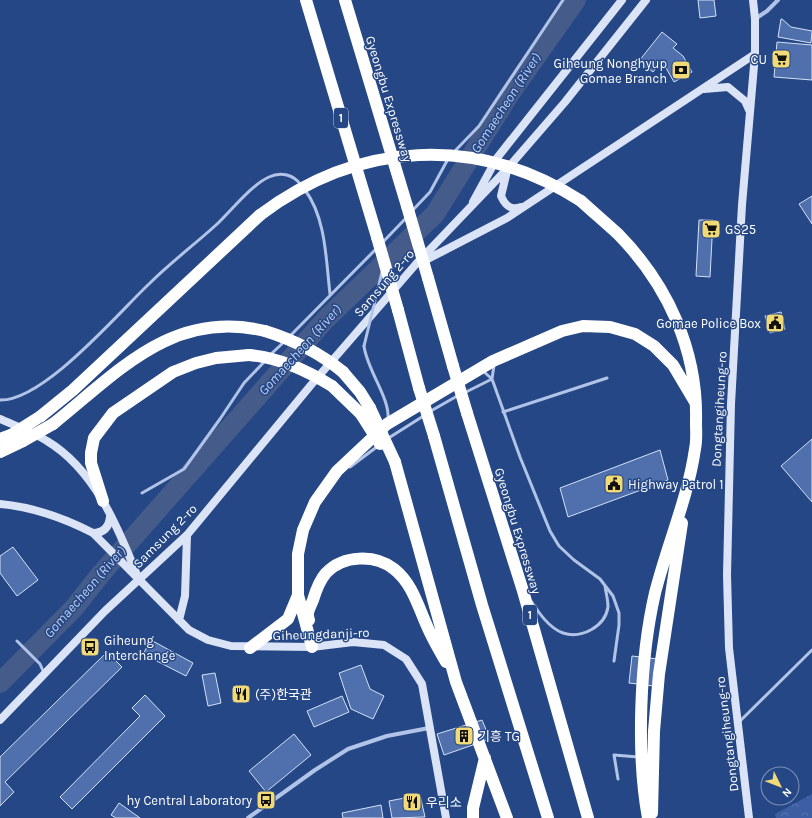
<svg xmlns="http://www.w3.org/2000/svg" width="812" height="818" font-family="Karla,'Noto Sans KR',sans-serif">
	<defs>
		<pattern id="forest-crowns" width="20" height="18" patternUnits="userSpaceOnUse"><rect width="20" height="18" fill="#3b5fa2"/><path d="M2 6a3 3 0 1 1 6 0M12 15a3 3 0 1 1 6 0" fill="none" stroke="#5877b0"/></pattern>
	</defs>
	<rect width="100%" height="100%" fill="#264785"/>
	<path fill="url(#forest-crowns)" d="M812 794V818H776L775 814Z"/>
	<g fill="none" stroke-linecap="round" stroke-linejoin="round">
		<path stroke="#455c8a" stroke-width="20" d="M0 683 74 608 100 575 325 320 435 214 509 95 576 0"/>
	</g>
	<path fill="#4f70ad" stroke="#d4e1f6" d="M698 0H714L716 16 700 18Z
		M781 19H782L791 27 812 31 811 43 778 37Z
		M662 32 677 44 673 48 683 56 692 72 674 82 666 68 660 63 653 72 639 61Z
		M777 42 812 45V80L774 77Z
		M812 196V224L799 204Z
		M699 220H713L710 277 696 276Z
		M781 312 785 329 770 333 765 316Z
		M812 439V502L781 466Z
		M660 450 668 480 568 517 560 488Z
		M13 547 38 580 17 596 0 573V556Z
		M151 640 193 663 186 676 143 654Z
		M107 652 122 667 5 782 14 792 0 806V757Z
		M632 656 658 659 654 686 629 683Z
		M361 665 370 689 384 696 373 719 351 709 339 673Z
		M215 673 221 703 208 706 202 675Z
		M145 695 165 716 72 809 60 797 140 716 132 708Z
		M342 696 349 712 314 727 307 711Z
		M482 720 490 739 444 755 437 734Z
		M294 734 311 755 266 792 249 771Z
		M420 795 425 817 392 818 389 801Z
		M119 803 140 818H116L111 815Z
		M381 805 383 818H343L342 813Z"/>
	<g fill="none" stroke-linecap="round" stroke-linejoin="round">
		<path stroke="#b1c4e8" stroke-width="3" d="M453 153 479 126 563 0
			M305 190C326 218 326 260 330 294
			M412 211 430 192 448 159
			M382 243 407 217
			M289 337 376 249
			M364 346C367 370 390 398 388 419
			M270 355 285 341
			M494 365 492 379 520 457 550 531 559 546 574 560 600 579 613 596 619 613V625L614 661
			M483 371 492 379
			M464 393 492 379
			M0 400C44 401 118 313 150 283 170 263 194 245 216 225 231 211 251 185 269 177 281 171 294 175 301 185
			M429 412 459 395
			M503 412 607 378
			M387 439 425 415
			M350 467 378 446
			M142 493 184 469 220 419 244 383 265 361
			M531 601C539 613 549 628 563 633 581 639 605 627 608 607 608 600 606 593 605 586
			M17 641 40 664 44 673
			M739 722 812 650
			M618 779 614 755 638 757"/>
		<path stroke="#b1c4e8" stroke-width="4" d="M755 19 767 11 778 0
			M248 818 315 770 348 749 387 736 429 728"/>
		<path stroke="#dbe4f7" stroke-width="8" d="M704 89 728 87 745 101 749 110
			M507 171 501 196C505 205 510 211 521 207
			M473 202 497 158 622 0
			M420 263 507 218 755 54
			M0 419C16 426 33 432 47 441 94 469 118 527 137 575
			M0 504C33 507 64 518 93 533L189 630 208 640 231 646 312 647 353 642 384 645 406 659 422 684 446 818
			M93 533C104 533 109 527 110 517
			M179 620 185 596 187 535
			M0 720 105 611 187 535 311 385 416 264 507 169 565 102 646 0
			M749 818 729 648 727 575 731 404 742 205 755 54V19L753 0"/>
		<path stroke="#fff" stroke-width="12" d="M306 0 377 237
			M345 0 407 206
			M581 201C593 212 606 223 618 234 668 285 698 351 696 422 696 431 697 440 695 449 688 498 667 545 655 593 640 658 636 753 648 818
			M428 278 453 366
			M398 310 419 388
			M343 372 360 392 370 408
			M332 386 361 414
			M467 413 523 591 588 818
			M41 416 73 390 260 215
			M53 424C119 371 173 309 265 331
			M434 436 482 605 548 818
			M0 439 11 435
			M0 452 23 441
			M395 462 456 682 507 818
			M103 501 91 463V453L94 438 113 413 173 372 196 363 216 358 249 355
			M309 620C306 612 310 608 313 600 316 590 319 581 326 573 343 555 375 554 394 569 412 583 418 606 427 626 432 638 439 650 446 662
			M312 647 298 595V554L303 530 315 502 337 471 387 424 493 361 562 331 583 326 610 327 635 334 654 346 673 365 695 402
			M250 648 288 619 298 595
			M652 813 654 731 659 674 682 523
			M473 818V808L485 758"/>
		<path stroke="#b1c4e8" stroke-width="3" d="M364 346 382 272"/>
		<path stroke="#fff" stroke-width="12" d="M407 206 428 278
			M260 215C358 141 477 134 581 201
			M377 237 398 310
			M265 331C294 340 320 353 343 372
			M249 355C280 358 306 370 332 386
			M453 366 467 413
			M419 388 434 436
			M370 408 395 462
			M361 414 380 444
			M11 435 41 416
			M23 441 53 424"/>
	</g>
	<defs>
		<symbol id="supermarket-square" viewBox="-11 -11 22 22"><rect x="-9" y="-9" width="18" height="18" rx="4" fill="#f1d976" stroke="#264785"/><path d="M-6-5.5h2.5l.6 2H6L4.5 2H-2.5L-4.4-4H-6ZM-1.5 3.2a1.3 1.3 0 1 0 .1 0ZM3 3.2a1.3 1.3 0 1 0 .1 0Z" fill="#111"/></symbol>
		<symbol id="bank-square" viewBox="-11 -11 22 22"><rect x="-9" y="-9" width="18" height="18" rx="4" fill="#f1d976" stroke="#264785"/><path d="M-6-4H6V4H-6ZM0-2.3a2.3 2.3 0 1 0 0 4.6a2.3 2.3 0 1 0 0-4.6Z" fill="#111"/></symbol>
		<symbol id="civic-square" viewBox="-11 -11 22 22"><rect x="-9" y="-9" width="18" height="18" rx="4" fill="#f1d976" stroke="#264785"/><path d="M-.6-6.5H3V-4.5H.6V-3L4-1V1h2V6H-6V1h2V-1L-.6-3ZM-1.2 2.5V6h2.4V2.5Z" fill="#111"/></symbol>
		<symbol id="bus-square" viewBox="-11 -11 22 22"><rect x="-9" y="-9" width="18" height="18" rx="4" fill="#f1d976" stroke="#264785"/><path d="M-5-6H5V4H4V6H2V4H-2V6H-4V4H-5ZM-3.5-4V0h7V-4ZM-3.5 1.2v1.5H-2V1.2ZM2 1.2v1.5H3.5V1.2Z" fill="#111"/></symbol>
		<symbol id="restaurant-square" viewBox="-11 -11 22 22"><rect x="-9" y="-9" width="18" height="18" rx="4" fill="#f1d976" stroke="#264785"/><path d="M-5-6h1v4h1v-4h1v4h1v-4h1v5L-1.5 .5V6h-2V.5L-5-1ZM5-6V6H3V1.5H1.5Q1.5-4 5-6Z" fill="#111"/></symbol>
		<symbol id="building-square" viewBox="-11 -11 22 22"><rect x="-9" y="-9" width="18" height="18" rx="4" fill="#f1d976" stroke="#264785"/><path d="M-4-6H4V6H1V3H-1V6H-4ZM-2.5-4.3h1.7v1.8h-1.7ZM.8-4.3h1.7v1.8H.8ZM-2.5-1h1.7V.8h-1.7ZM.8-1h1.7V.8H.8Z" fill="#111"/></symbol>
	</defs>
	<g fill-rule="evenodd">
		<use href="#supermarket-square" x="770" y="48" width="22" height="22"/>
		<use href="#bank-square" x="670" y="59" width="22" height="22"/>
		<use href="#supermarket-square" x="700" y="218" width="22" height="22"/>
		<use href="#civic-square" x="764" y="312" width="22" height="22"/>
		<use href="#civic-square" x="603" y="473" width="22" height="22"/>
		<use href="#bus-square" x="79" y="636" width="22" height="22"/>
		<use href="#restaurant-square" x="230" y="683" width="22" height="22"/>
		<use href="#building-square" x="453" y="725" width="22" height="22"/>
		<use href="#bus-square" x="255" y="789" width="22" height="22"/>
		<use href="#restaurant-square" x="401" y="791" width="22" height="22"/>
	</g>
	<g text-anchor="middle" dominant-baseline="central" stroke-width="3" stroke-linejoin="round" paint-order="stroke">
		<g fill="#264785" stroke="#bec8da" stroke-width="1">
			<rect x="334" y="108" width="14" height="20" rx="3"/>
			<rect x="523" y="605" width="14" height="20" rx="3"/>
		</g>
		<g font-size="12" font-weight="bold" fill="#fff">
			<text x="341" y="118">1</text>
			<text x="530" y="615">1</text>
		</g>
		<g font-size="13" fill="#fff" stroke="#264785" text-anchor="start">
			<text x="767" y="59" text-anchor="end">CU</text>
			<text x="667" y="63" text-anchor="end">Giheung Nonghyup<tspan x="667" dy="15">Gomae Branch</tspan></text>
			<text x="725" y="229">GS25</text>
			<text x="761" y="323" text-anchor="end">Gomae Police Box</text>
			<text x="628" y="484">Highway Patrol 1</text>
			<text x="104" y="640">Giheung<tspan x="104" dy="15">Interchange</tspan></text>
			<text x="255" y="694">(주)한국관</text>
			<text x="478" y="736">기흥 TG</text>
			<text x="252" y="800" text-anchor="end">hy Central Laboratory</text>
			<text x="426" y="802">우리소</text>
		</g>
		<g font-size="13" fill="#fff" stroke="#264785">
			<text transform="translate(389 99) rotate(73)">Gyeongbu Expressway</text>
			<text transform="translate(384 283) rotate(-49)">Samsung 2-ro</text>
			<text transform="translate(719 409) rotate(-87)">Dongtangiheung-ro</text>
			<text transform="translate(518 531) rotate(73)">Gyeongbu Expressway</text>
			<text transform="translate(165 536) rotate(-45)">Samsung 2-ro</text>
			<text transform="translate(321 634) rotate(-2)">Giheungdanji-ro</text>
			<text transform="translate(727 734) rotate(-97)">Dongtangiheung-ro</text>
		</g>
		<g font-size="14" font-style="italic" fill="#bccfef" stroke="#264785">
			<text transform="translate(506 103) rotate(-57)">Gomaecheon (River)</text>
			<text transform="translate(300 350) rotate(-48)">Gomaecheon (River)</text>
			<text transform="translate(85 592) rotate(-49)">Gomaecheon (River)</text>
		</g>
	</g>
	<g transform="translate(780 786) rotate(133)"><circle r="19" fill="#264785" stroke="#7d91b6"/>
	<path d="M0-3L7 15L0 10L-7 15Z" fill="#f1d976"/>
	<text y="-6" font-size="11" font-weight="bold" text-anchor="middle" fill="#ffffff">N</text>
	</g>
</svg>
